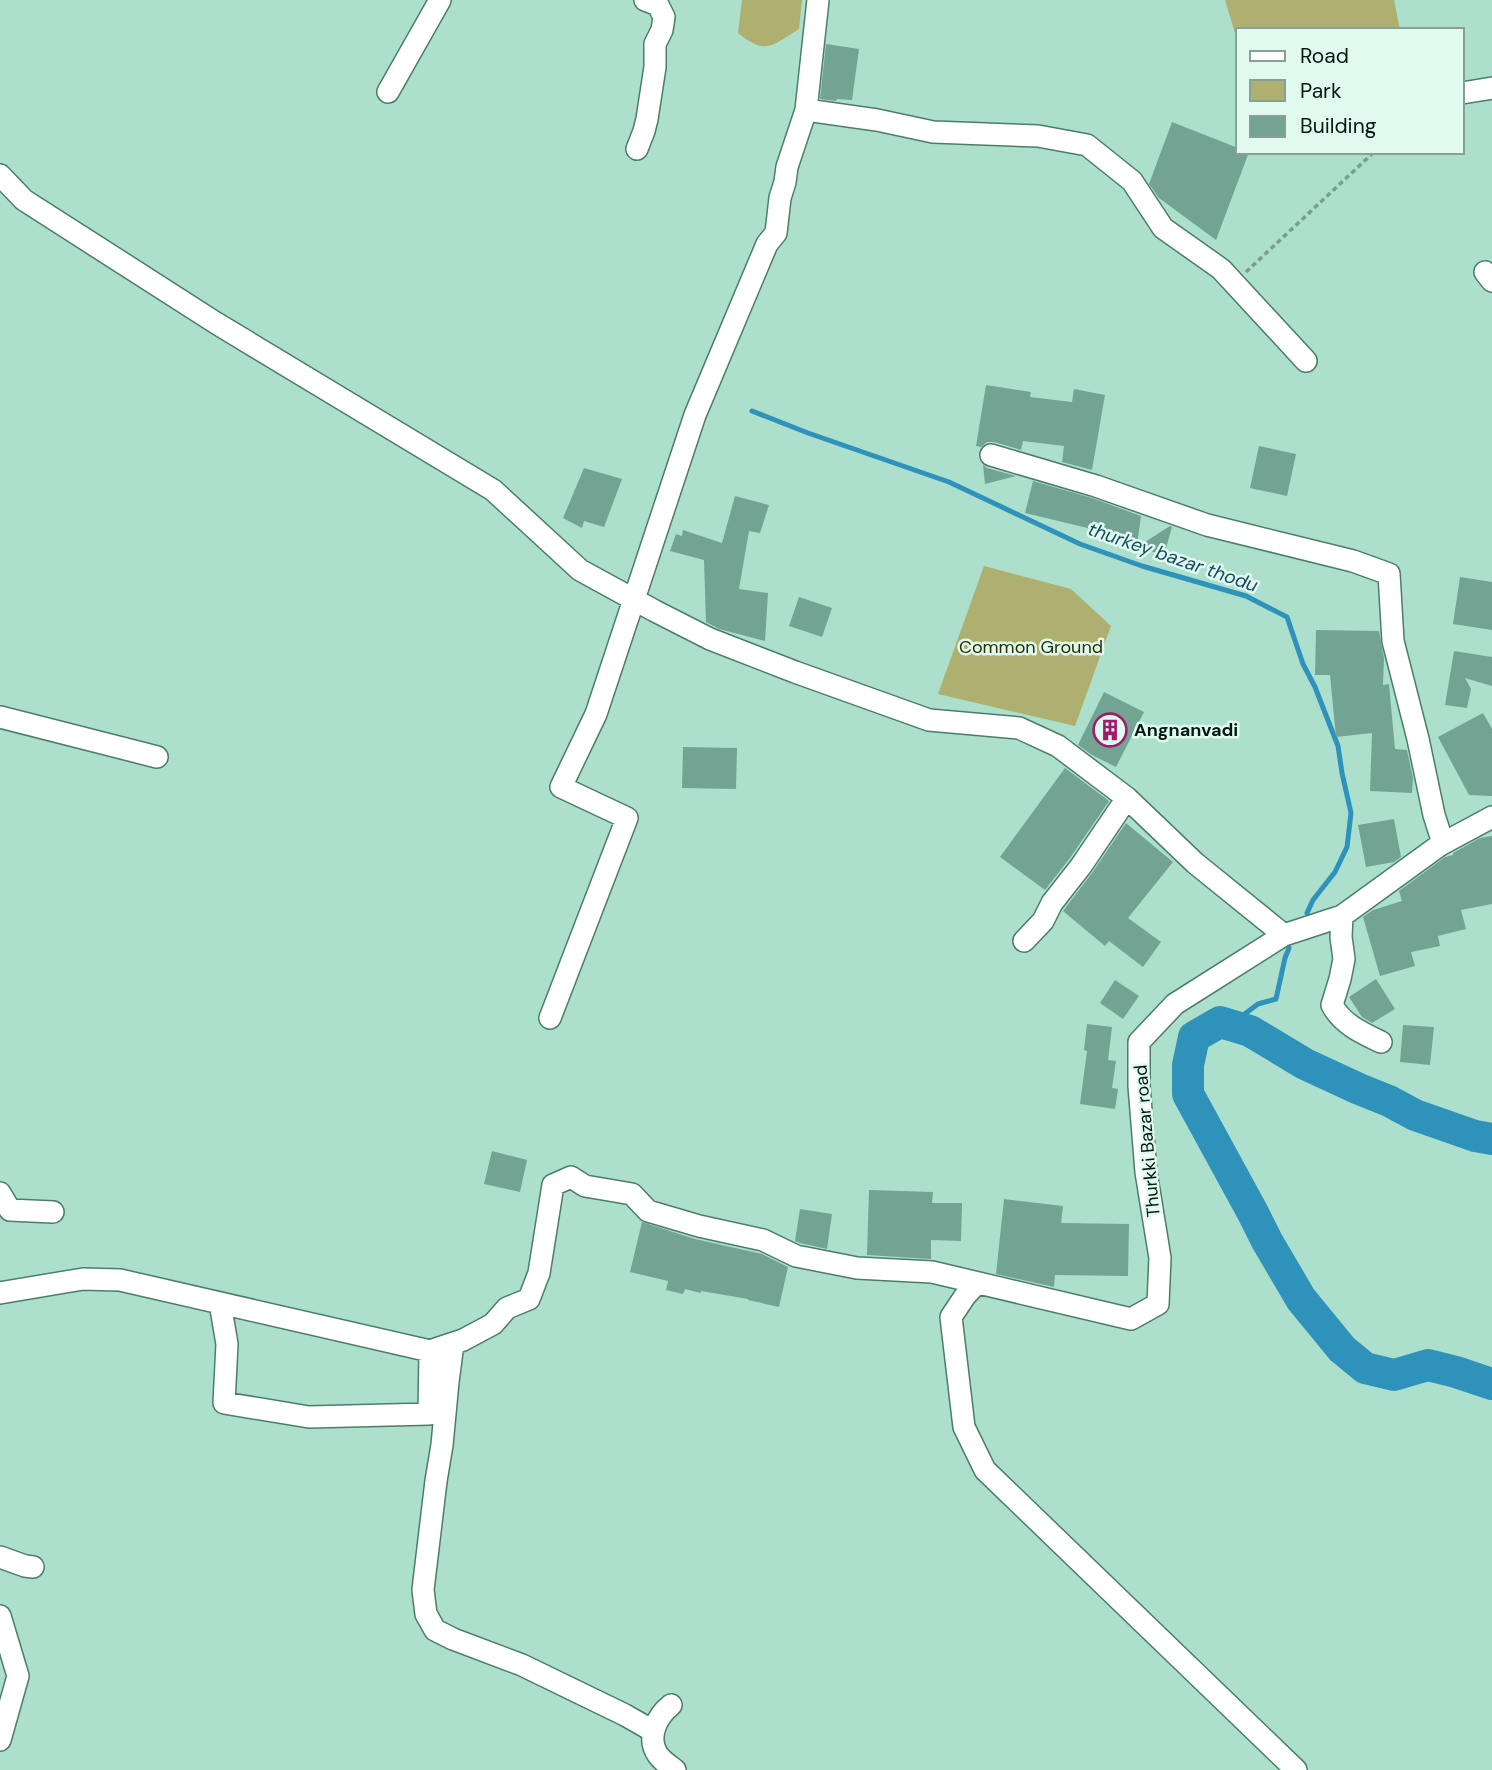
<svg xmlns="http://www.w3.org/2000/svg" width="1492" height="1770" font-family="'DM Sans',sans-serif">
	<rect width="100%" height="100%" fill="#acdfcc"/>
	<path fill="#adb06f" d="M742 0H802L799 29C770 47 766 55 738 33Z
		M1225 0H1394L1400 30H1238V43Z
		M984 566 1071 589 1111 626 1075 726 938 694Z"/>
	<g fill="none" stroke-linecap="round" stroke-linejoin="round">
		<path stroke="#2f92bb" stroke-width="5" d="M752 411 808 433 949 482 1080 544 1142 566 1246 596 1287 617 1303 664 1315 687 1338 746 1342 773 1351 813 1347 847 1335 872 1313 900 1307 913
			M1230 1025 1258 1004 1276 999 1285 958 1289 948"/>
		<path stroke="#2f92bb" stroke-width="32" d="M1492 1139 1475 1136 1415 1115 1389 1101 1359 1089 1305 1064 1250 1031 1220 1022 1194 1037 1188 1065V1094L1253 1213 1267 1241 1301 1299 1342 1349 1365 1368 1394 1375 1428 1365 1456 1372 1492 1384"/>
	</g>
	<path fill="#73a493" d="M826 44 859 49 852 100 837 99 836 101 820 99Z
		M1172 122 1238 148V152H1249L1216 240 1159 198 1149 184Z
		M986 385 1031 392 1030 397 1072 402 1074 389 1105 395 1092 470 1062 462 1064 446 1023 441 1021 450 994 442H987L981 447 976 446Z
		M1259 446 1296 454 1287 496 1250 488Z
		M983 465 987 468 1016 476 985 484Z
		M584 468 622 479 604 527 584 521 582 528 563 518Z
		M1033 481 1092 498 1141 516 1137 545 1100 535V531L1025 513Z
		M735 496 769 505 760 533 749 531 739 589 768 593 765 641 719 629 706 622 704 560 670 551 676 534 682 536 683 530 722 543Z
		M1170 526 1172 527 1164 555 1137 547Z
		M1460 577 1492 582V630L1453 624Z
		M799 597 832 608 822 637 789 626Z
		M1316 630 1379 631 1384 658 1383 685 1389 684 1395 749 1407 750 1413 778 1412 793 1370 791 1372 733 1336 737 1330 675H1315Z
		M1454 651 1492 657V686L1465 678 1471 689 1467 708 1445 705Z
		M1104 692 1144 712 1116 767 1092 755 1078 745Z
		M1483 713 1492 729V796L1469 795 1438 737Z
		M683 747 737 748 736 789 682 788Z
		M1065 768 1109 801 1070 858 1045 890 1000 857Z
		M1394 819 1401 857 1394 862 1366 867 1358 825Z
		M1126 823 1173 862 1128 918 1161 942 1143 967 1109 941 1105 946 1063 911 1092 873Z
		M1492 836V904L1461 910 1466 929 1438 936 1440 946 1411 952 1415 966 1380 976 1363 917 1373 910 1402 901 1399 891 1445 857 1453 855V853L1480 838Z
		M1376 979 1395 1009 1372 1023 1362 1017 1349 997Z
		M1115 980 1139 996 1123 1019 1100 1003Z
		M1087 1024 1112 1027 1108 1060 1116 1061 1112 1088 1118 1089 1115 1109 1080 1104 1087 1051 1084 1050Z
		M1403 1025 1434 1027 1430 1065 1400 1062Z
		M492 1151 527 1160 520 1192 484 1184Z
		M869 1190 933 1192 932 1203H962L961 1241 931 1240V1259L867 1255Z
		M1004 1199 1063 1206 1061 1223 1129 1224 1128 1276 1055 1275 1054 1287 996 1274Z
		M800 1209 832 1214 827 1249 800 1243 795 1241Z
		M642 1222 695 1239 762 1254 788 1267 779 1307 748 1300V1299L701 1291V1293L685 1289 683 1294 666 1290 668 1281 630 1272Z"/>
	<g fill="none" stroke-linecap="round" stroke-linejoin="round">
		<defs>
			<path id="minor" d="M388 92 440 0
				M1462 93 1492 88
				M806 110 877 120 933 132 1038 136 1087 145 1132 181 1163 228 1221 269 1306 361
				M637 149 644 131 647 119 655 67V44L662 30 664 17 658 5 645 0
				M0 175 24 200 216 323 493 490 580 570 655 611 710 639 795 672 929 720 1019 728 1058 746 1127 798 1195 863 1284 935
				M1485 272 1492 281
				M991 455 1096 486 1207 525 1353 561 1389 574 1393 641 1418 739 1434 815 1443 843
				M0 717 157 757
				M1342 916 1341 937 1344 959 1340 979 1332 1005C1342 1024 1362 1033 1381 1042
				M1024 941 1043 921 1052 903 1081 866 1127 798
				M550 1018 627 818 561 787 596 714 695 415 767 244 776 233 780 198 785 182 787 167 806 110 818 0
				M0 1193 10 1210 53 1212
				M977 1283 965 1296 951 1317 964 1427 985 1470 1296 1770
				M0 1293 83 1279 120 1280 430 1351 463 1340 493 1324 507 1308 529 1299 539 1273 553 1185 571 1177 585 1186 632 1194 648 1211 699 1226 763 1240 796 1256 857 1268 932 1272 1131 1319 1158 1304 1160 1258 1146 1172 1139 1086V1042L1175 1004 1284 935 1342 916 1440 845 1492 817
				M220 1303 227 1344 224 1403 309 1417 429 1414 430 1351
				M453 1344 448 1382 442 1445 436 1481 423 1590 426 1614 435 1630 453 1639 522 1665 625 1715 653 1731
				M0 1557 25 1566 33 1567
				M0 1616 18 1676 0 1740
				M671 1705C657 1716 646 1738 658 1755 662 1761 669 1765 675 1770"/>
		</defs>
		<use href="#minor" stroke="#4c7d6c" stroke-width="24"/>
		<path stroke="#779f90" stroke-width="3.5" stroke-dasharray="5 3.5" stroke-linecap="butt" d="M1246 272 1374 152"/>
		<use href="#minor" stroke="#fff" stroke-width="21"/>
	</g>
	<defs>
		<symbol id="building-ring" viewBox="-11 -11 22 22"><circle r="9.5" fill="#e0faf0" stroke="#a01c6a" stroke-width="1.5"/><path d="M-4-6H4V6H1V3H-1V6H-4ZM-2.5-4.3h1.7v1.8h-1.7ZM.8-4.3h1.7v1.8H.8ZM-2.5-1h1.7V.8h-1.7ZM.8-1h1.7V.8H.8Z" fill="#a01c6a"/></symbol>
	</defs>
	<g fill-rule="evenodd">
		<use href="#building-ring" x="1091" y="711" width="38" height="38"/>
	</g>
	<g text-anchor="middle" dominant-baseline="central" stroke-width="5" stroke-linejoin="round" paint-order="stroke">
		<g font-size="18" fill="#2d2e00" stroke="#e0faf0">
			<text x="1031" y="647">Common Ground</text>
		</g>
		<g font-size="18" font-weight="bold" fill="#051812" stroke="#e0faf0" text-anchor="start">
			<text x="1134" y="730">Angnanvadi</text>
		</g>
		<g font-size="18" fill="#051812" stroke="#e0faf0">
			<text transform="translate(1147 1141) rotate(-95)">Thurkki Bazar road</text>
		</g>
		<g font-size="19" font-style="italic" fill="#164b61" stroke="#e0faf0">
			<text transform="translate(1173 557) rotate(19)">thurkey bazar thodu</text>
		</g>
	</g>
	<rect x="1236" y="28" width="228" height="126" fill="#e0faf0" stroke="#88a097" stroke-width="2"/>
	<rect x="1250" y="51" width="35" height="10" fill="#ffffff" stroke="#88a097" stroke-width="2"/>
	<text x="1300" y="63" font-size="21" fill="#051812">Road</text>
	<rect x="1250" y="80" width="35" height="21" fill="#adb06f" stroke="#88a097" stroke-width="2"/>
	<text x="1300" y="98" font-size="21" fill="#051812">Park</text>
	<rect x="1250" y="116" width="35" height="21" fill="#73a493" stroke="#88a097" stroke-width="2"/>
	<text x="1300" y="133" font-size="21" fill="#051812">Building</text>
</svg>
